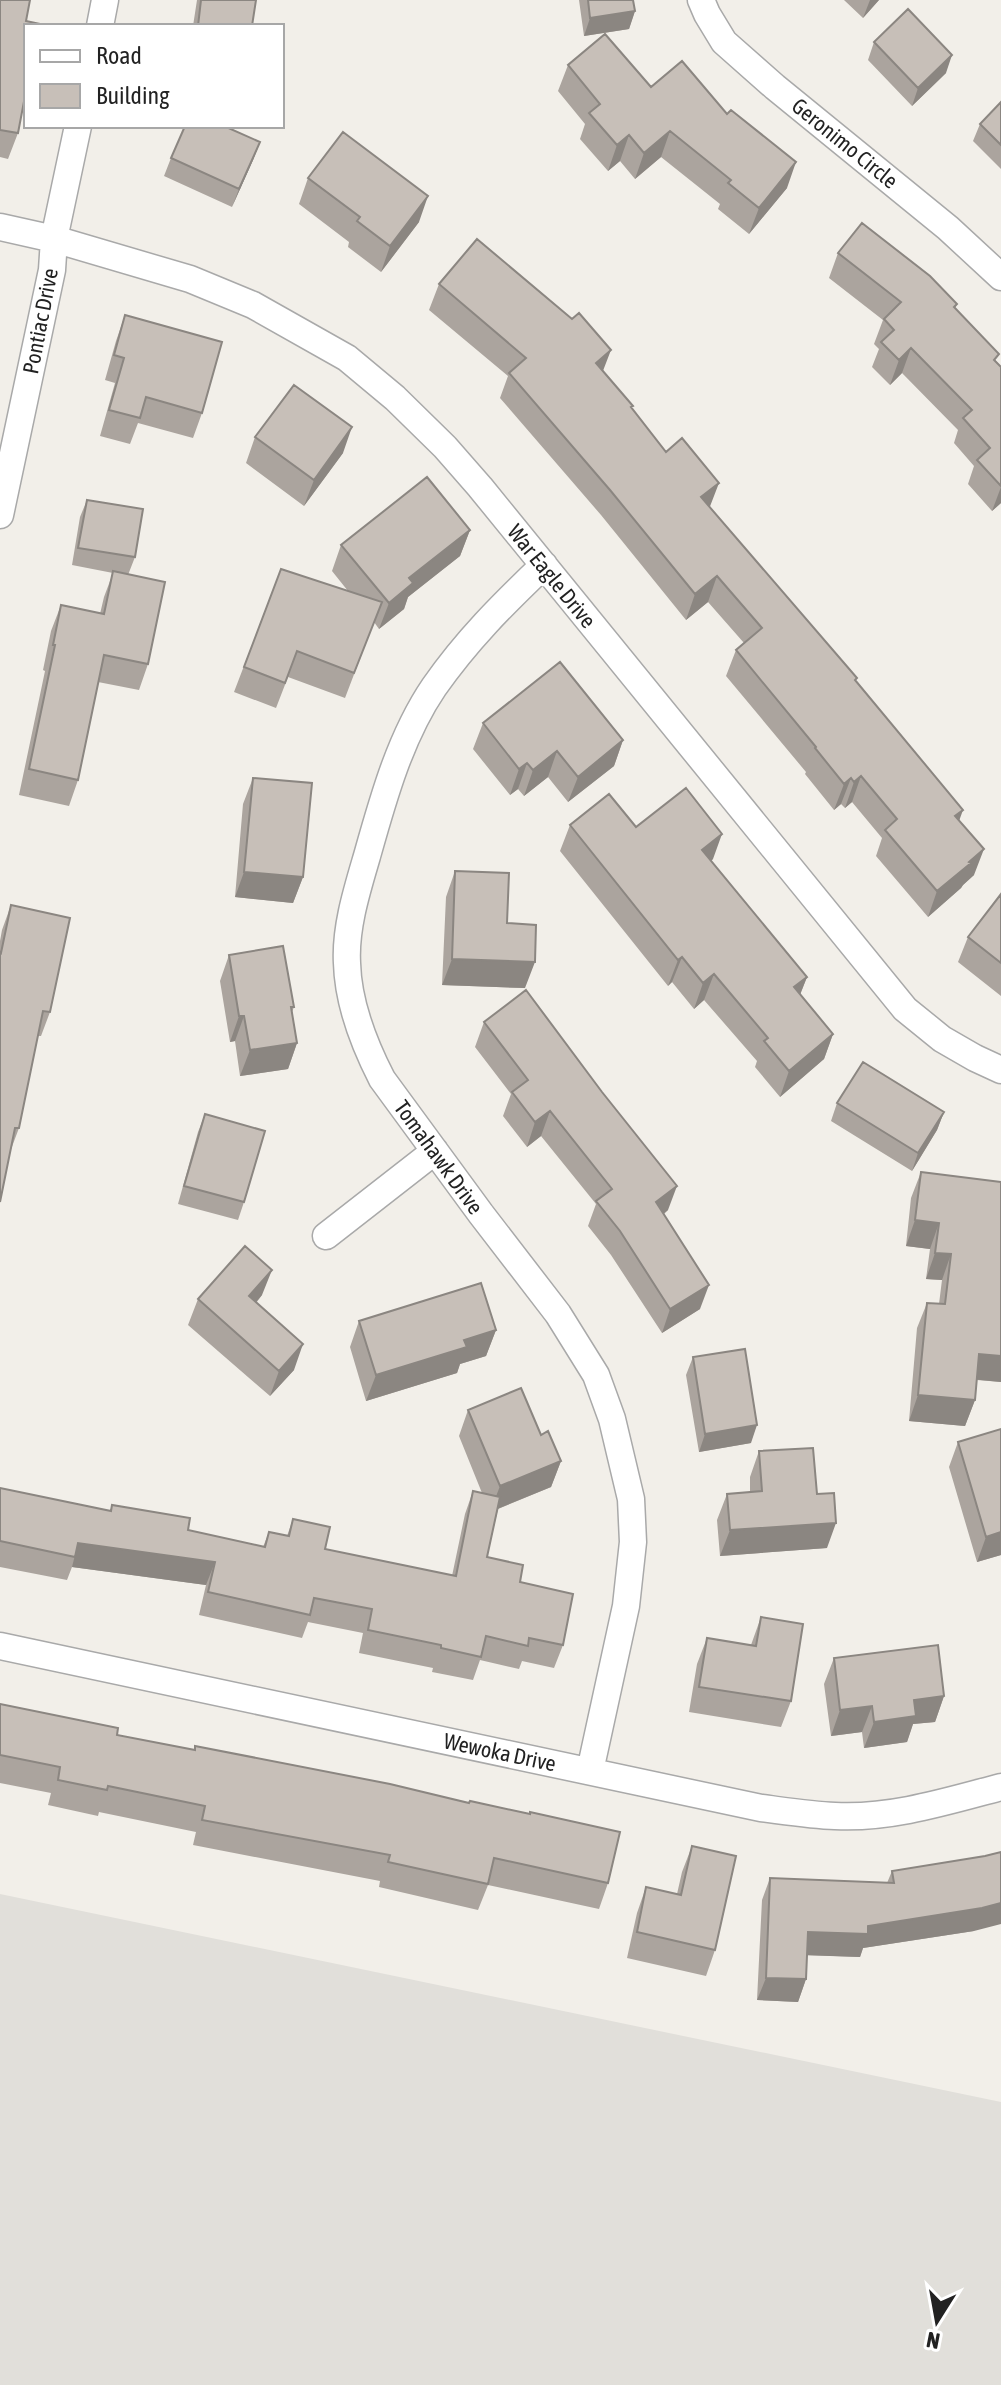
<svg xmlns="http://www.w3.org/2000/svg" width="1001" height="2385" font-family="'Asap Condensed',sans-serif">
	<rect width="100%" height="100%" fill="#f2efe9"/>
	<path fill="#e1dfda" d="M0 1894 1001 2102V2385H0Z"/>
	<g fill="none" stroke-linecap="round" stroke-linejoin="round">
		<defs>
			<path id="minor" d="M701 0 707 14 724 42 775 87 948 228 1001 277
				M100 26 105 0
				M0 227 54 239 190 279 253 305 347 358 395 398 445 447 480 487 905 1009 942 1039 975 1058 1001 1070
				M0 515 52 270 54 239 78 126
				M544 565C502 605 467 640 434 687 400 737 383 799 367 856 357 890 345 928 347 963 348 1003 364 1044 382 1079L481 1214 558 1314 596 1375 612 1419 631 1499 633 1542 626 1606 590 1771
				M326 1236 435 1151
				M0 1646 761 1808C785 1811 811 1815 835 1816 891 1819 948 1801 1001 1787"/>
		</defs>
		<use href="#minor" stroke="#a9a9a9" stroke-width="29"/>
		<use href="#minor" stroke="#fff" stroke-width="26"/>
	</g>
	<path fill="#aba49e" d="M0 0 26 21 18 133 8 159 0 157Z
		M197 0H256L252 26H193Z
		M579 0H633L635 11 629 29 584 36Z
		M844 0H879L863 18Z
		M874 42 946 73 912 106 868 60Z
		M568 65 651 87 787 188 749 234 718 209 720 204 661 157 635 179 620 161 608 171 580 139 585 124 558 91Z
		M1001 102V169L973 141 980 124Z
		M260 142 253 160 232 207 164 176 171 158Z
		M308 178 419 222 381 272 348 247 349 242 299 204Z
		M838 253 957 304 955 309 1001 367V503L992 511 968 484 974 466 954 443 958 430 902 373 890 385 872 367 879 349 874 344 883 320 829 278Z
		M439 284 603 372 710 507 856 681 959 821 974 875 963 885 961 888 928 917 876 856 882 838 852 802 845 808 841 804 834 810 805 774 806 772 726 676 736 650 744 643 708 602 686 620 601 515 500 398 508 376 429 310Z
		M125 315 202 413 193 438 138 423 130 444 100 436 115 383 105 380 116 341Z
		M255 437 343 453 304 506 246 463Z
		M87 500 135 557 128 575 148 664 139 690 98 682 78 780 69 806 19 795 45 671 43 670 51 631 61 605 100 614 104 597 113 573 72 565 80 517Z
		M470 530 460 556 408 597 404 609 379 629 374 622 345 698 288 677 276 708 234 692 281 569 348 591 332 571 341 545Z
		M483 723 623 740 614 766 568 802 548 777 524 796 518 789 510 795 473 749Z
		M253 778 303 877 293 903 235 897 243 804Z
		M570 825 636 827 713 859 711 861 807 977 800 995 833 1034 824 1059 780 1097 755 1067 757 1061 704 1000 694 1009 672 982 668 986 560 851Z
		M455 871 525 988 442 985 446 897Z
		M1001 894V996L958 962 968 937Z
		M11 905 50 1012 41 1036H38L19 1128 10 1152 0 1202V941L2 930Z
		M229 955 294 1007 292 1012 297 1043 288 1069 240 1076 235 1041 230 1042 220 981Z
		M484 1022 668 1210 664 1214 700 1309 662 1333 611 1255 588 1226 596 1204 541 1136 527 1147 503 1116 511 1094 475 1047Z
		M837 1103 944 1112 937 1130 912 1171 831 1121Z
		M205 1114 244 1202 238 1220 178 1204 198 1132Z
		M921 1172 1001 1182V1382L977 1380 975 1400 965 1426 909 1421 917 1328 927 1303 939 1304 942 1280 926 1279 930 1249 906 1246 911 1198Z
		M262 1295 256 1303 294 1370 270 1396 188 1325 198 1299Z
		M359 1321 496 1330 486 1356 460 1364 457 1373 366 1401 350 1347Z
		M693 1357 751 1443 699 1452 686 1375Z
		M468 1410 541 1435 561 1461 551 1487 498 1509 487 1557 520 1582 563 1645 554 1668 522 1661 519 1669 480 1660 473 1680 432 1672 433 1668 359 1653 363 1633 308 1622 302 1638 199 1615 206 1585 72 1567 67 1580 0 1567V1488L110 1511 112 1505 188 1530 263 1547 269 1532 287 1536 293 1519 325 1549 452 1576 465 1514 473 1491 482 1493 459 1436Z
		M958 1442 1001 1555 977 1562 949 1467Z
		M759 1451 827 1548 720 1556 717 1520 727 1494 750 1492V1477Z
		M761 1617 791 1701 781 1727 689 1712 697 1664 707 1638 751 1645Z
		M834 1658 944 1696 935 1722 913 1724 907 1742 864 1748 862 1732 831 1736 824 1684Z
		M0 1704 117 1735 608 1883 599 1909 488 1885 478 1910 379 1887 380 1881 193 1845 196 1832 99 1812 98 1816 48 1805 51 1793 0 1783Z
		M692 1846 715 1950 706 1976 627 1958 637 1913 646 1887 677 1894 682 1872Z
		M892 1871 974 1931 863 1948 860 1957 807 1955 806 1979 798 2002 757 2000 762 1900 770 1878 887 1883Z"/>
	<path fill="#8b8681" d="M870 0H879L863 18Z
		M635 11 629 29 584 36 590 18Z
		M952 55 946 73 912 106 918 88Z
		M670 131 661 157 635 179 644 153Z
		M629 135 620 161 608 171 617 145Z
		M260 142 253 160 232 207 239 189Z
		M796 162 787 188 749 234 759 208Z
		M428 196 419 222 381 272 390 246Z
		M911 348 902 373 890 385 899 360Z
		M611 350 601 376 596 363Z
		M352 427 343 453 304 506 314 480Z
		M719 483 709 509 701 497Z
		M1001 487V503L992 511Z
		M470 530 460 556 408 597 404 609 379 629 389 603 409 578Z
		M717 576 708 602 686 620 695 594Z
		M623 740 614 766 568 802 578 777Z
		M557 751 548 777 524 796 533 770Z
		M527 763 518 789 510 795 519 769Z
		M861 776 852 802 845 808 854 782Z
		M851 778 841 804 834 810 844 784Z
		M963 810 954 835 955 816Z
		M722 834 713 859 692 876 702 850Z
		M984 849 974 875 963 885 961 888 928 917 937 891Z
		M244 872 303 877 293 903 235 897Z
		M682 957 672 982 668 986 678 960Z
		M452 959 535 962 525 988 442 985Z
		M714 974 704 1000 694 1009 703 983Z
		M807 977 797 1002 794 987Z
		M239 1016H244L235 1041 230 1042Z
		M833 1034 824 1059 780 1097 789 1071Z
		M297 1043 288 1069 240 1076 250 1050Z
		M550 1111 541 1136 527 1147 535 1122Z
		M944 1112 937 1130 912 1171 918 1153Z
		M677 1186 668 1210 647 1227 656 1202Z
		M915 1220 939 1223 930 1249 906 1246Z
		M935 1253 951 1254 942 1280 926 1279Z
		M272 1270 262 1295 239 1322 249 1296Z
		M709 1285 700 1309 662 1333 670 1309Z
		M496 1330 486 1356 460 1364 457 1373 366 1401 376 1375 464 1340Z
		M303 1344 294 1370 270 1396 279 1371Z
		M979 1354 1001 1356V1382L970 1379Z
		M918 1395 975 1400 965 1426 909 1421Z
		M757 1425 751 1443 699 1452 705 1434Z
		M561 1461 551 1487 490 1512 500 1486Z
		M836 1523 827 1548 720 1556 730 1530Z
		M1001 1532V1555L977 1562 986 1537Z
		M78 1543 215 1562 206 1585 72 1567Z
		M944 1696 935 1722 913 1724 907 1742 864 1748 874 1722 914 1700Z
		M872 1706 862 1732 831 1736 840 1710Z
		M1001 1903V1924L974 1931 863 1948 860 1957 800 1955 808 1932 868 1926Z
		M766 1978 806 1979 798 2002 757 2000Z"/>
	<path fill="#c7bfb8" stroke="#8b8681" stroke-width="2" d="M0 0H30L26 21 40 24 39 26H26V91L18 133 0 130Z
		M201 0H256L252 26H198Z
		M588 0H633L635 11 590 18Z
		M908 9 952 55 918 88 874 42Z
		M605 34 651 87 682 61 727 114 731 110 796 162 759 208 728 183 731 180 670 131 644 153 629 135 617 145 589 113 600 104 568 65Z
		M1001 102V145L980 124Z
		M185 126H224L260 142 239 189 171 158Z
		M343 132 428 196 390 246 357 221 360 217 308 178Z
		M862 223 930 276 957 304 954 307 999 354 994 360 1001 367V486L977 460 990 448 963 418 972 410 911 348 899 360 881 342 894 330 884 319 901 302 838 253Z
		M477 239 572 319 579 313 611 350 596 363 633 406 631 407 666 452 682 438 719 483 701 497 857 678 855 680 963 810 955 816 984 849 969 862 971 863 937 891 885 830 897 819 861 776 854 782 851 778 844 784 815 748 816 747 736 650 762 628 717 576 695 594 610 490 509 373 526 358 439 284Z
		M125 315 222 342 202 413 146 397 140 418 109 410 124 358 114 355Z
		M294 385 352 427 314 480 255 437Z
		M427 477 470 530 409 578 413 583 389 603 341 545Z
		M87 500 143 509 135 557 78 548Z
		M281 569 382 602 354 673 297 651 285 683 244 667Z
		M113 571 165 582 148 664 104 655 78 780 29 769 55 645H53L61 605 104 614Z
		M560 662 623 740 578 777 557 751 533 770 527 763 519 769 483 723Z
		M253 778 312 783 303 877 244 872Z
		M686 788 722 834 702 850 807 977 794 987 833 1034 789 1071 764 1041 768 1038 714 974 703 983 682 957 678 960 570 825 609 794 636 827Z
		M455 871 509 873 507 923 536 925 535 962 452 959Z
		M1001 894V963L968 937Z
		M11 905 70 918 50 1012 43 1011 19 1128H15L0 1202V952L1 953Z
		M283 946 294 1007H291L297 1043 250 1050 244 1016H239L229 955Z
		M526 990 602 1092 677 1186 656 1202 709 1285 670 1309 620 1231 596 1201 612 1189 550 1111 535 1122 512 1092 528 1080 484 1022Z
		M863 1062 944 1112 918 1153 837 1103Z
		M205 1114 265 1131 244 1202 184 1186Z
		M921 1172 1001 1182V1356L979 1354 975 1400 918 1395 927 1303 945 1304 951 1254 935 1253 939 1223 915 1220Z
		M245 1246 272 1270 249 1296 303 1344 279 1371 198 1299Z
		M481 1283 496 1330 464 1340 467 1347 376 1375 359 1321Z
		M745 1349 757 1425 705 1434 693 1357Z
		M521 1388 541 1435 548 1431 561 1461 500 1486 468 1410Z
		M1001 1429V1532L986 1537 958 1442Z
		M813 1448 817 1494 834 1493 836 1523 730 1530 727 1494 762 1491 759 1451Z
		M0 1488 111 1511 112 1505 190 1518 188 1530 265 1547 269 1532 289 1536 293 1519 330 1527 325 1549 456 1576 473 1491 500 1497 487 1557 523 1565 520 1582 573 1594 563 1645 529 1638 528 1646 486 1636 481 1657 441 1648V1645L368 1630 372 1609 314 1598 310 1615 208 1592 215 1562 78 1543 75 1557 0 1541Z
		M761 1617 803 1624 791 1701 699 1687 707 1638 756 1646Z
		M938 1645 944 1696 914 1700 916 1716 874 1722 872 1706 840 1710 834 1658Z
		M0 1704 118 1728 117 1735 195 1750V1746L390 1784 469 1803 470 1801 530 1814V1812L620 1832 608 1883 494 1858 488 1884 388 1862 390 1855 202 1820 205 1806 108 1786 107 1790 58 1780 60 1767 0 1755Z
		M692 1846 736 1856 715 1950 637 1932 646 1887 681 1895Z
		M1001 1852V1903L982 1908 868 1926V1934L808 1932 806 1979 766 1978 770 1878 894 1883 892 1871 985 1856Z"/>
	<g text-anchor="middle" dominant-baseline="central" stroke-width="6" stroke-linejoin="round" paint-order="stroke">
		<g font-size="22" fill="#222" stroke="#fff">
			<text transform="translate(845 143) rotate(39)">Geronimo Circle</text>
			<text transform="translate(40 321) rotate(-79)">Pontiac Drive</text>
			<text transform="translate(552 576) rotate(51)">War Eagle Drive</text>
			<text transform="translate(439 1157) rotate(54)">Tomahawk Drive</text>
			<text transform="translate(500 1752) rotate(12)">Wewoka Drive</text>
		</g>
	</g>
	<rect x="24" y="24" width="260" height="104" fill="#ffffff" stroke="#a7a7a7" stroke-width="2"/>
	<rect x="40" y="50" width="40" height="12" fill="#ffffff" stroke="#a7a7a7" stroke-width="2"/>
	<text x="96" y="64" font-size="24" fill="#222222">Road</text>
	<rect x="40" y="84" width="40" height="24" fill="#c7bfb8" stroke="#a7a7a7" stroke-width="2"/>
	<text x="96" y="104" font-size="24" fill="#222222">Building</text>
	<g transform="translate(937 2321) rotate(191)" stroke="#ffffff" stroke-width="6" paint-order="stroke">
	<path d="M0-6L14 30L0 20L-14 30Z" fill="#222222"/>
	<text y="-12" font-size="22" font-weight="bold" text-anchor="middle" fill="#222222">N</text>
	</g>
</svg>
